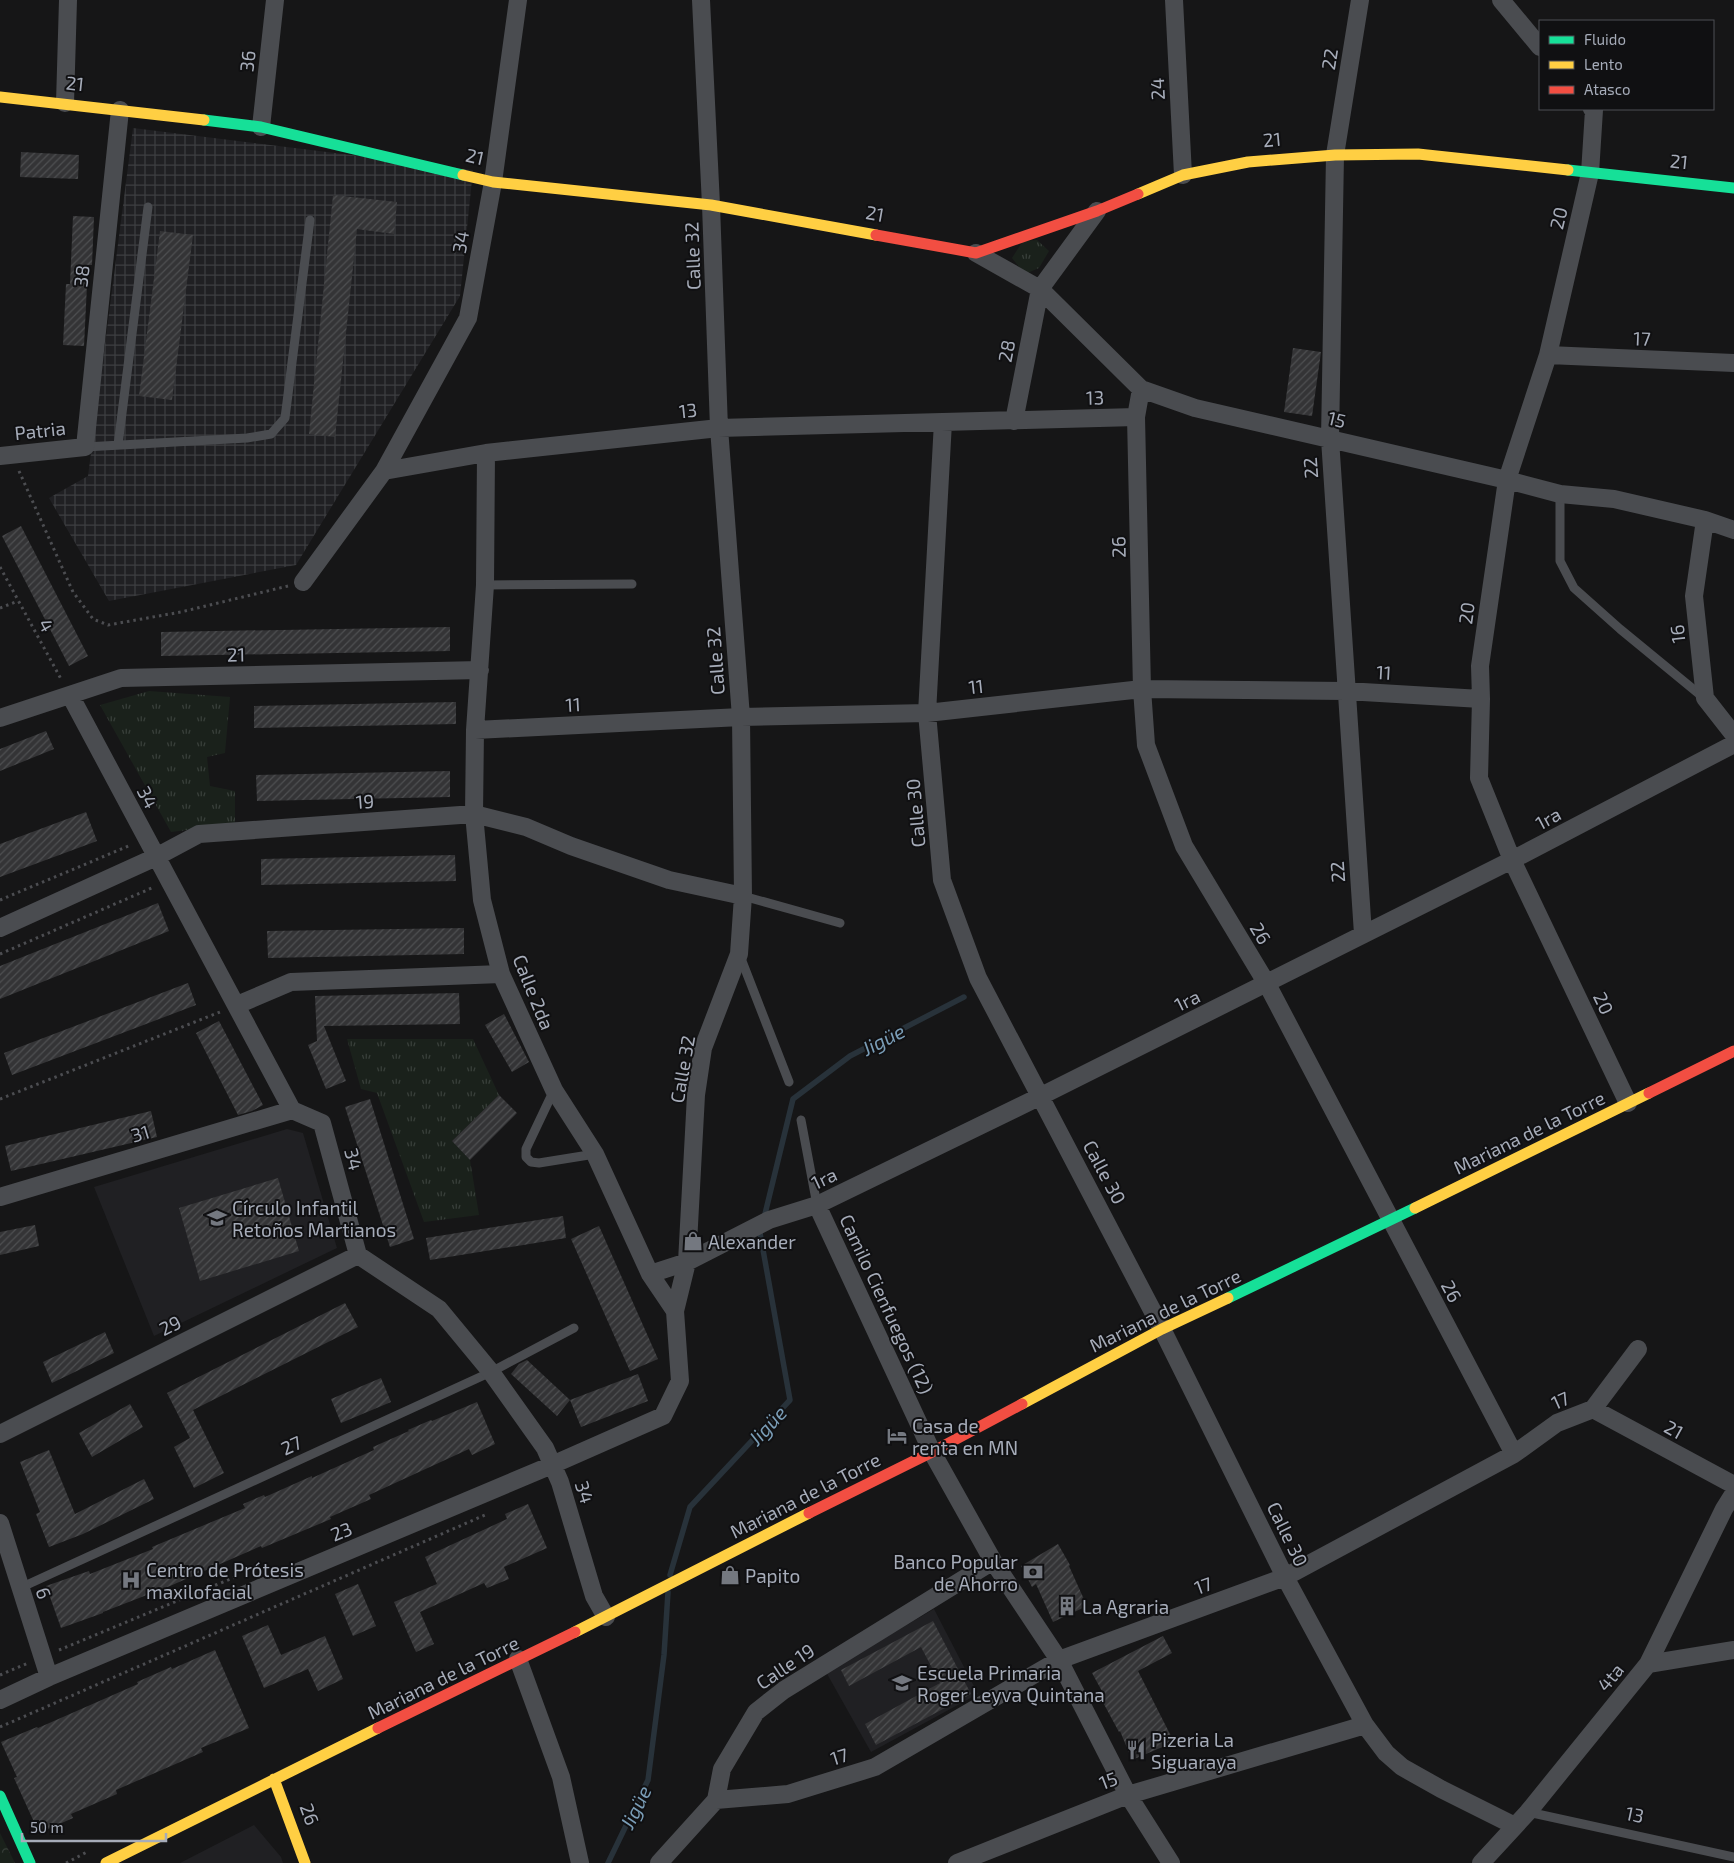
<svg xmlns="http://www.w3.org/2000/svg" width="1734" height="1863" font-family="'Exo 2',sans-serif">
	<defs>
		<pattern id="industrial-grid" width="8" height="8" patternUnits="userSpaceOnUse" patternTransform="scale(1.25)"><rect width="8" height="8" fill="#202023"/><path d="M0 4h8M4 0v8" fill="none" stroke="#3d3e41"/></pattern>
		<pattern id="grass-tufts" width="24" height="20" patternUnits="userSpaceOnUse" patternTransform="scale(1.25)"><rect width="24" height="20" fill="#1a211b"/><path d="M3 7l-1-3M5 7V3M7 7l1-3M15 17l-1-3M17 17v-4M19 17l1-3" fill="none" stroke="#383f3a"/></pattern>
		<pattern id="park-crowns" width="20" height="18" patternUnits="userSpaceOnUse" patternTransform="scale(1.25)"><rect width="20" height="18" fill="#1a211b"/><path d="M2 6a3 3 0 1 1 6 0M12 15a3 3 0 1 1 6 0" fill="none" stroke="#383f3a"/></pattern>
		<pattern id="building-hatch" width="6" height="6" patternUnits="userSpaceOnUse" patternTransform="scale(1.25)"><rect width="6" height="6" fill="#343436"/><path d="M-1 1l2-2M0 6l6-6M5 7l2-2" fill="none" stroke="#4e4f51"/></pattern>
	</defs>
	<rect width="100%" height="100%" fill="#161617"/>
	<path fill="#202023" d="M287 1129 303 1133 337 1248 154 1336 94 1187Z
		M934 1609 978 1694 871 1752 826 1672Z
		M254 1825 281 1857 283 1863H180Z"/>
	<path fill="url(#industrial-grid)" d="M133 128 473 170 460 296 296 565 109 601 49 498 88 476Z"/>
	<path fill="url(#grass-tufts)" d="M1037 240 1049 251 1039 268 1025 274 1012 258 1023 241Z
		M149 691 230 697 225 753 207 757 210 786 235 791V824L171 832 100 705Z
		M347 1039H473L499 1095 452 1141 470 1160 479 1215 424 1222 377 1093 361 1089Z"/>
	<path fill="url(#park-crowns)" d="M0 1833 15 1863H0Z"/>
	<g fill="none" stroke-linecap="round" stroke-linejoin="round">
		<path stroke="#28323a" stroke-width="5.5" d="M764 1218 793 1099 850 1056 964 997
			M670 1575 690 1507 790 1400 760 1233 762 1227
			M608 1863 648 1780 664 1655 668 1592"/>
	</g>
	<path fill="url(#building-hatch)" d="M21 152 79 155 78 179 20 177Z
		M333 195 397 202 394 234 357 229 335 437 309 434Z
		M73 216 94 217 92 265H88L84 346 63 345 66 284H70Z
		M160 231 193 235 172 400 139 396Z
		M1293 348 1321 352 1312 416 1284 412Z
		M21 526 88 656 69 666 2 536Z
		M450 627V651L161 656V632Z
		M456 702V724L254 728V706Z
		M46 731 54 749 0 771V749Z
		M450 771V797L257 801 256 775Z
		M86 812 97 841 0 877V844Z
		M455 855 456 881 261 885V859Z
		M158 903 169 931 0 999V966Z
		M464 928V954L268 958 267 931Z
		M188 983 196 1005 12 1075 4 1053Z
		M459 993 460 1024 324 1026 346 1081 326 1089 308 1045 317 1041 315 996Z
		M504 1014 529 1062 512 1072 485 1025Z
		M219 1021 263 1105 252 1111 238 1115 196 1033Z
		M499 1095 517 1113 470 1160 452 1141Z
		M370 1099 414 1239 390 1247 345 1107Z
		M151 1111 157 1137 11 1171 5 1146Z
		M278 1178 299 1251 200 1281 179 1208Z
		M563 1216 566 1238 430 1260 426 1238Z
		M35 1225 39 1246 0 1255V1232Z
		M599 1226 658 1359 630 1371 571 1239Z
		M345 1303 358 1327 193 1410 224 1473 194 1488 174 1447 190 1438 167 1393Z
		M105 1332 114 1353 52 1383 43 1362Z
		M527 1360 570 1400 557 1416 511 1374 519 1364Z
		M638 1374 648 1401 581 1427 570 1400Z
		M381 1378 391 1402 341 1423 331 1399Z
		M477 1402 495 1444 472 1455 469 1449 369 1495 371 1499 330 1517 331 1519 262 1548 261 1546 170 1586 103 1612V1613L61 1628 46 1586 89 1571 90 1574 153 1549 152 1547 245 1508 243 1504 264 1495 265 1497 312 1476V1478L374 1450 373 1447 409 1431 408 1430 431 1420 432 1421Z
		M130 1404 143 1427 92 1457 79 1433Z
		M49 1450 75 1514 144 1479 154 1499 83 1534 49 1547 36 1514 40 1512 20 1462Z
		M528 1504 547 1548 504 1567 509 1579 487 1588 484 1583 420 1612 434 1644 416 1652 394 1602 437 1584 425 1557 507 1519 505 1514Z
		M1058 1544 1070 1565 1069 1566 1087 1606 1053 1622 1036 1584 1032 1587 1021 1566Z
		M358 1584 376 1626 353 1636 335 1594Z
		M933 1621 971 1694 876 1745 865 1724 940 1683 921 1647 849 1686 841 1670Z
		M268 1625 281 1655 325 1636 343 1679 318 1691 308 1669 264 1688 242 1636Z
		M1163 1636 1172 1653 1138 1671 1174 1742 1132 1760 1120 1731 1119 1732 1099 1695 1103 1693 1092 1673Z
		M215 1650 249 1728 201 1748 203 1752 116 1790 117 1794 71 1814 73 1818 39 1833 14 1778 17 1777 1 1742 37 1727 38 1728 138 1684 137 1682 171 1667 172 1669Z"/>
	<g fill="none" stroke-linecap="round" stroke-linejoin="round">
		<path stroke="#4c4d51" stroke-width="3" stroke-dasharray="2.5 4" stroke-linecap="butt" d="M19 471 73 592 93 619 108 625 181 612 288 586
			M0 567 61 679
			M0 608 18 601
			M0 900 131 845
			M0 954 154 887
			M0 1099 220 1012
			M59 1650 235 1577
			M0 1675 28 1663
			M0 1727 485 1515
			M66 1863 87 1852"/>
		<path stroke="#4a4c50" stroke-width="9" d="M118 445 148 207
			M85 447 247 438 271 434 285 418 310 220
			M1560 494V561L1574 588 1620 629 1704 698
			M485 585 632 584
			M743 896 840 923
			M740 956 789 1082
			M554 1090 526 1149V1157L531 1162 539 1163 595 1154
			M801 1120 817 1205
			M20 1588 491 1372 574 1328
			M1528 1812 1734 1857"/>
		<path stroke="#4a4c50" stroke-width="18" d="M1174 0 1183 175
			M1360 0 1335 155 1330 439 1363 934
			M1501 0 1540 47
			M65 103 68 0
			M1592 109 1594 110 1590 173 1548 355 1507 480 1480 666 1481 699 1479 778 1512 860 1628 1103
			M261 127 275 0
			M976 253 1040 289 1141 389 1195 408 1507 480 1560 494 1614 499 1705 520 1734 530
			M1548 355 1734 363
			M1141 389 1136 417 1142 689 1146 745 1184 846 1267 984 1514 1454
			M1014 421 1040 289 1097 211
			M943 422 927 713 942 880 978 978 1162 1329 1285 1577 1365 1725 1386 1753 1402 1767 1441 1789 1515 1826
			M0 456 85 447 120 110
			M384 471 468 318 493 182 518 0
			M1705 520 1694 596 1705 698 1734 735
			M303 582 384 471 486 453 719 428 1136 417
			M70 695 292 1110 322 1123 358 1255 439 1309 491 1372 545 1448 560 1482 594 1596 606 1617
			M0 718 121 678 480 670
			M475 730 741 717 927 713 1142 689 1346 691 1481 699
			M0 928 156 857 199 834 474 814 526 827 571 846 669 880 743 896
			M237 1005 291 982 501 974
			M0 1197 292 1110
			M817 1205 932 1452 993 1561 1059 1660 1128 1795 1171 1863
			M650 1274 687 1262 769 1220 817 1205 1041 1096 1512 860 1734 744
			M675 1311 687 1262 696 1095 703 1048 739 954 743 896 741 717 719 428 711 205 701 0
			M1593 1409 1734 1485
			M0 1434 358 1255
			M0 1523 49 1677
			M518 1659 561 1777 580 1863
			M1648 1664 1734 1650
			M0 1700 49 1677 552 1465 663 1416 680 1381 675 1311 650 1274 595 1154 554 1090 501 974 482 900 474 814 475 730 485 585 486 453
			M716 1800 788 1794 875 1767 1059 1660 1285 1577 1514 1454 1557 1423 1593 1409 1638 1349
			M659 1863 716 1800 722 1769 756 1712 784 1690 993 1561
			M957 1863 1128 1795 1365 1725
			M1481 1863 1528 1812 1648 1664 1724 1509 1734 1493"/>
		<path stroke="#16e098" stroke-width="11" d="M204 120 261 127 463 175
			M1568 170 1734 188
			M1228 1298 1415 1208
			M0 1796 30 1863"/>
		<path stroke="#ffcf43" stroke-width="11" d="M0 97 204 120
			M463 175 493 182 711 205 876 235
			M1138 194 1183 175 1248 162 1335 155 1418 154 1568 170
			M1415 1208 1649 1093
			M1022 1404 1162 1329 1228 1298
			M575 1632 809 1513
			M274 1779 305 1863
			M106 1863 378 1728"/>
		<path stroke="#f24e42" stroke-width="11" d="M876 235 976 253 1097 211 1138 194
			M1649 1093 1734 1051
			M809 1513 932 1452 1022 1404
			M378 1728 575 1632"/>
	</g>
	<defs>
		<symbol id="school-bare" viewBox="-9 -9 18 18"><path d="M0-5L7-2L0 1L-7-2ZM-4 1L0 2.5L4 1V4Q0 6-4 4Z" fill="#747880" stroke="#101012" stroke-width="2.5" paint-order="stroke"/></symbol>
		<symbol id="shop-bare" viewBox="-9 -9 18 18"><path d="M-5-2.5h2.3a2.7 3.5 0 0 1 5.4 0H5L5.5 6h-11ZM-1.5-2.5h3a1.5 2.3 0 0 0-3 0Z" fill="#747880" stroke="#101012" stroke-width="2.5" paint-order="stroke"/></symbol>
		<symbol id="hotel-bare" viewBox="-9 -9 18 18"><path d="M-6-4.5h1.5V1H6V5H4.5V3h-9V5H-6ZM-4 0a1.8 1.8 0 1 1 3.6 0ZM.5 0V-2.5h3Q6-2.5 6 0Z" fill="#747880" stroke="#101012" stroke-width="2.5" paint-order="stroke"/></symbol>
		<symbol id="bank-bare" viewBox="-9 -9 18 18"><path d="M-6-4H6V4H-6ZM0-2.3a2.3 2.3 0 1 0 0 4.6a2.3 2.3 0 1 0 0-4.6Z" fill="#747880" stroke="#101012" stroke-width="2.5" paint-order="stroke"/></symbol>
		<symbol id="hospital-bare" viewBox="-9 -9 18 18"><path d="M-5-5h3v3.5h4V-5h3V5h-3V1.5h-4V5h-3Z" fill="#747880" stroke="#101012" stroke-width="2.5" paint-order="stroke"/></symbol>
		<symbol id="building-bare" viewBox="-9 -9 18 18"><path d="M-4-6H4V6H1V3H-1V6H-4ZM-2.5-4.3h1.7v1.8h-1.7ZM.8-4.3h1.7v1.8H.8ZM-2.5-1h1.7V.8h-1.7ZM.8-1h1.7V.8H.8Z" fill="#747880" stroke="#101012" stroke-width="2.5" paint-order="stroke"/></symbol>
		<symbol id="restaurant-bare" viewBox="-9 -9 18 18"><path d="M-5-6h1v4h1v-4h1v4h1v-4h1v5L-1.5 .5V6h-2V.5L-5-1ZM5-6V6H3V1.5H1.5Q1.5-4 5-6Z" fill="#747880" stroke="#101012" stroke-width="2.5" paint-order="stroke"/></symbol>
	</defs>
	<g fill-rule="evenodd">
		<use href="#school-bare" x="203" y="1204" width="28" height="28"/>
		<use href="#shop-bare" x="679" y="1227" width="28" height="28"/>
		<use href="#hotel-bare" x="883" y="1422" width="28" height="28"/>
		<use href="#bank-bare" x="1019" y="1558" width="28" height="28"/>
		<use href="#shop-bare" x="716" y="1561" width="28" height="28"/>
		<use href="#hospital-bare" x="117" y="1566" width="28" height="28"/>
		<use href="#building-bare" x="1053" y="1592" width="28" height="28"/>
		<use href="#school-bare" x="888" y="1669" width="28" height="28"/>
		<use href="#restaurant-bare" x="1122" y="1736" width="28" height="28"/>
	</g>
	<g text-anchor="middle" dominant-baseline="central" stroke-width="4" stroke-linejoin="round" paint-order="stroke">
		<g font-size="19" fill="#a6acb9" stroke="#101012">
			<text transform="translate(1329 59) rotate(-81)">22</text>
			<text transform="translate(247 61) rotate(-84)">36</text>
			<text transform="translate(75 83) rotate(6)">21</text>
			<text transform="translate(1157 89) rotate(-93)">24</text>
			<text transform="translate(1272 139) rotate(-5)">21</text>
			<text transform="translate(475 156) rotate(13)">21</text>
			<text transform="translate(1679 161) rotate(6)">21</text>
			<text transform="translate(875 213) rotate(10)">21</text>
			<text transform="translate(1558 218) rotate(-77)">20</text>
			<text transform="translate(460 242) rotate(-80)">34</text>
			<text transform="translate(692 256) rotate(-92)">Calle 32</text>
			<text transform="translate(81 276) rotate(-84)">38</text>
			<text transform="translate(1642 338) rotate(2)">17</text>
			<text transform="translate(1006 351) rotate(-79)">28</text>
			<text transform="translate(1095 397) rotate(-1)">13</text>
			<text transform="translate(688 410) rotate(-6)">13</text>
			<text transform="translate(1337 419) rotate(13)">15</text>
			<text transform="translate(40 430) rotate(-6)">Patria</text>
			<text transform="translate(1310 468) rotate(-94)">22</text>
			<text transform="translate(1118 547) rotate(-91)">26</text>
			<text transform="translate(1466 613) rotate(-82)">20</text>
			<text transform="translate(47 625) rotate(61)">4</text>
			<text transform="translate(1677 634) rotate(-96)">16</text>
			<text transform="translate(236 654) rotate(-1)">21</text>
			<text transform="translate(715 661) rotate(-94)">Calle 32</text>
			<text transform="translate(1384 672) rotate(3)">11</text>
			<text transform="translate(976 686) rotate(-6)">11</text>
			<text transform="translate(573 704) rotate(-3)">11</text>
			<text transform="translate(148 797) rotate(62)">34</text>
			<text transform="translate(365 801) rotate(-4)">19</text>
			<text transform="translate(915 813) rotate(-95)">Calle 30</text>
			<text transform="translate(1548 818) rotate(-28)">1ra</text>
			<text transform="translate(1337 872) rotate(-94)">22</text>
			<text transform="translate(1261 933) rotate(59)">26</text>
			<text transform="translate(534 992) rotate(68)">Calle 2da</text>
			<text transform="translate(1187 1000) rotate(-26)">1ra</text>
			<text transform="translate(1604 1003) rotate(64)">20</text>
			<text transform="translate(682 1069) rotate(-80)">Calle 32</text>
			<text transform="translate(1529 1132) rotate(-26)">Mariana de la Torre</text>
			<text transform="translate(140 1133) rotate(-17)">31</text>
			<text transform="translate(354 1159) rotate(75)">34</text>
			<text transform="translate(1105 1172) rotate(62)">Calle 30</text>
			<text transform="translate(824 1178) rotate(-25)">1ra</text>
			<text transform="translate(1452 1291) rotate(62)">26</text>
			<text transform="translate(887 1304) rotate(65)">Camilo Cienfuegos (12)</text>
			<text transform="translate(1165 1310) rotate(-26)">Mariana de la Torre</text>
			<text transform="translate(170 1325) rotate(-27)">29</text>
			<text transform="translate(1560 1400) rotate(-24)">17</text>
			<text transform="translate(1674 1429) rotate(29)">21</text>
			<text transform="translate(291 1445) rotate(-25)">27</text>
			<text transform="translate(585 1492) rotate(73)">34</text>
			<text transform="translate(805 1495) rotate(-27)">Mariana de la Torre</text>
			<text transform="translate(341 1531) rotate(-23)">23</text>
			<text transform="translate(1288 1534) rotate(64)">Calle 30</text>
			<text transform="translate(1203 1585) rotate(-20)">17</text>
			<text transform="translate(44 1593) rotate(71)">6</text>
			<text transform="translate(785 1666) rotate(-34)">Calle 19</text>
			<text transform="translate(443 1677) rotate(-26)">Mariana de la Torre</text>
			<text transform="translate(1610 1677) rotate(-51)">4ta</text>
			<text transform="translate(839 1756) rotate(-17)">17</text>
			<text transform="translate(1108 1780) rotate(-21)">15</text>
			<text transform="translate(310 1814) rotate(70)">26</text>
			<text transform="translate(1635 1814) rotate(12)">13</text>
		</g>
		<g font-size="19" fill="#a6acb9" stroke="#101012" text-anchor="start">
			<text x="232" y="1207">Círculo Infantil<tspan x="232" dy="22">Retoños Martianos</tspan></text>
			<text x="708" y="1241">Alexander</text>
			<text x="912" y="1425">Casa de<tspan x="912" dy="22">renta en MN</tspan></text>
			<text x="1018" y="1561" text-anchor="end">Banco Popular<tspan x="1018" dy="22">de Ahorro</tspan></text>
			<text x="146" y="1569">Centro de Prótesis<tspan x="146" dy="22">maxilofacial</tspan></text>
			<text x="745" y="1575">Papito</text>
			<text x="1082" y="1606">La Agraria</text>
			<text x="917" y="1672">Escuela Primaria<tspan x="917" dy="22">Roger Leyva Quintana</tspan></text>
			<text x="1151" y="1739">Pizeria La<tspan x="1151" dy="22">Siguaraya</tspan></text>
		</g>
		<g font-size="20" font-style="italic" fill="#7a9db7" stroke="#101012">
			<text transform="translate(883 1039) rotate(-27)">Jigüe</text>
			<text transform="translate(767 1425) rotate(-47)">Jigüe</text>
			<text transform="translate(635 1807) rotate(-64)">Jigüe</text>
		</g>
	</g>
	<rect x="1539" y="20" width="175" height="90" fill="#101012" stroke="#4c4e55"/>
	<rect x="1549" y="36" width="25" height="8" fill="#16e098" stroke="#4c4e55"/>
	<text x="1584" y="45" font-size="15" fill="#a6acb9">Fluido</text>
	<rect x="1549" y="61" width="25" height="8" fill="#ffcf43" stroke="#4c4e55"/>
	<text x="1584" y="70" font-size="15" fill="#a6acb9">Lento</text>
	<rect x="1549" y="86" width="25" height="8" fill="#f24e42" stroke="#4c4e55"/>
	<text x="1584" y="95" font-size="15" fill="#a6acb9">Atasco</text>
	<path d="M22 1833v8h144v-8" fill="none" stroke="#a6acb9" stroke-width="2.5"/>
	<text x="30" y="1833" font-size="15" fill="#a6acb9" stroke="#101012" stroke-width="4" paint-order="stroke">50 m</text>
</svg>
